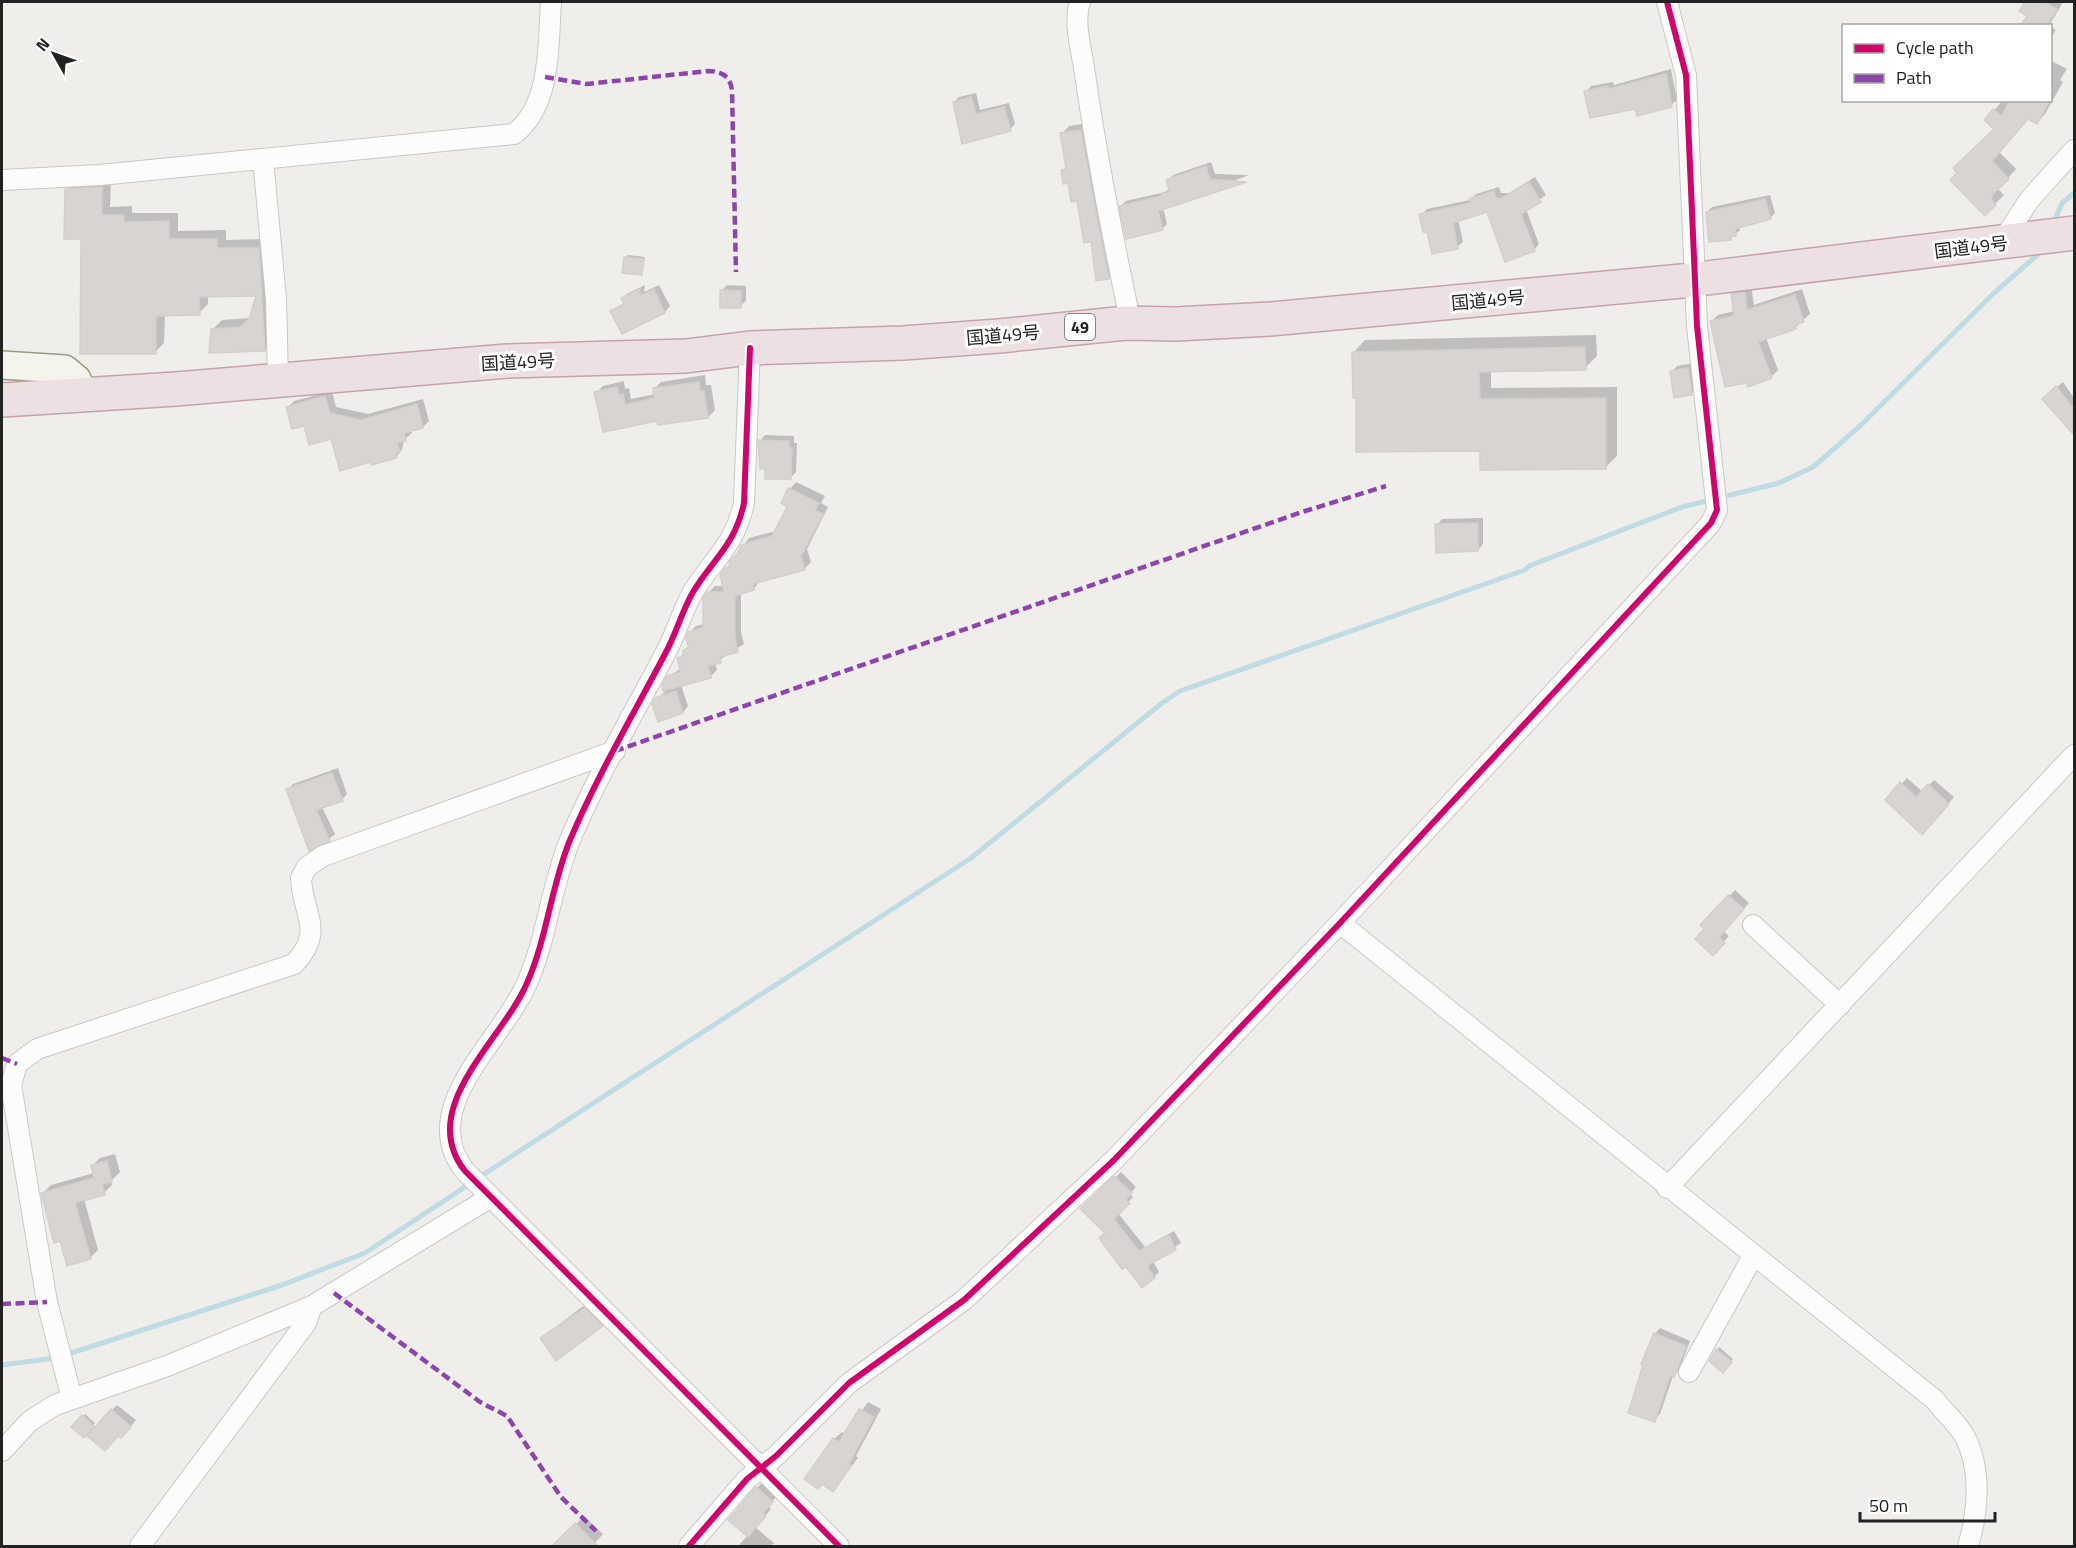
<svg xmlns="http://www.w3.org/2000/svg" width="2076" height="1548" font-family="'Titillium Web','Noto Sans JP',sans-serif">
	<rect width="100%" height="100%" fill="#f0eeeb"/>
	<path fill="#0003" d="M2027 2H2063L2049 26H2022L2029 16 2021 11Z
		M2050 26 2056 30 2050 39Z
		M2050 60 2067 69 2060 80 2063 82 2045 114 2037 123 2029 118 1999 152 2016 169 1998 189 2004 195 1985 214 1996 129 1986 120 2003 100H2050Z
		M1671 69 1677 100 1671 105 1636 107 1586 92 1591 86 1613 82 1614 85Z
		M976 93 980 110 1009 103 1015 124 1010 129 963 142 954 102 959 97Z
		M1088 123 1116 270 1109 278 1078 199 1062 170 1067 166 1062 134 1069 126Z
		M1211 162 1215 174 1249 175 1163 207 1167 224 1162 229 1121 206 1126 201 1165 192 1170 188 1168 180 1173 175Z
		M1535 177 1546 195 1526 209 1539 244 1534 250 1488 210 1458 219 1463 242 1457 247 1429 230 1421 215 1427 209 1470 200 1476 194 1499 187 1501 193H1509Z
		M111 178 110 207 132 206V213H178V231L226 230V240L268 239 274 341 265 350 213 329 222 320 250 318 259 294 208 295V304L199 313 165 315 164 343 155 352 83 238 67 189 76 180Z
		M1770 195 1775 213 1770 218 1739 226 1740 230 1731 238 1707 212 1712 207Z
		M628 255 645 257 641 273 625 258Z
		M645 285 644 292 659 285 670 306 665 312 623 332 612 311 625 302 623 298 628 293Z
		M727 285 746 286V301L740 306 721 291Z
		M1751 286 1754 305 1802 289 1810 314 1795 328 1766 338 1778 370 1771 377 1712 321 1718 315 1735 311 1733 294 1740 288Z
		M1596 335 1597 356 1585 368 1491 370V388L1617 387V456L1605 468 1482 449 1358 396 1354 352 1365 340Z
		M1693 363 1697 388 1691 394 1672 371 1677 366Z
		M705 375 706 385H711L715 410 708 417 658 419 604 430 596 393 603 386 624 381 625 389 629 388 631 399 655 394 654 389 661 382Z
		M2063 382 2074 398V427L2072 430 2049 393Z
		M332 391 336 407 368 414 423 399 429 421 423 427 411 430 412 433 404 440 402 450 396 457 332 437 305 424 287 408 294 401Z
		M765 435 794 436V443H797L796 472 790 478 767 468 760 441Z
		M796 482 825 496 821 503 828 507 807 549 811 562 804 569 760 580 754 589 741 592V632L744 644 715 663 717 670 710 677 681 685 688 706 683 712 659 720 656 699 665 692 664 685 668 677 682 668 679 659 689 645V633L696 626 704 624 708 593 715 586H724L726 569 749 538 776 531 789 506 790 489Z
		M1483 518V544L1478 550 1437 525 1442 519Z
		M338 768 347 794 342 800 322 807 335 834 329 839 287 790 293 784Z
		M1907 778 1923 792 1934 780 1954 797 1927 828 1887 800Z
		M1735 890 1749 903 1723 931 1729 936 1713 954 1707 929 1702 925Z
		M115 1154 120 1172 111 1181 112 1185 104 1193 84 1199 98 1250 90 1258 61 1240 43 1193 51 1185 94 1173 92 1166 100 1158Z
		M1121 1172 1136 1187 1130 1194 1133 1197 1118 1213 1145 1247 1174 1231 1181 1243 1153 1261 1159 1272 1154 1277 1082 1209Z
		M595 1301 610 1317 602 1325 542 1338 583 1306 585 1308Z
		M1660 1328 1690 1341 1679 1370 1673 1376 1660 1414 1654 1420 1655 1334Z
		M1719 1347 1733 1359 1722 1371 1711 1361Z
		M868 1402 881 1409 856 1456 858 1458 833 1490 823 1483 834 1439 842 1432 845 1434Z
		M117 1405 136 1420 127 1431 112 1410Z
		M85 1414 95 1423 84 1436 73 1427Z
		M762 1483 777 1496 768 1506 771 1509 755 1527 774 1543 771 1546H738L748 1535 757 1488Z
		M584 1516 603 1534 594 1544 597 1546H554Z"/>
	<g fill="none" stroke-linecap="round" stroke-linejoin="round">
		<path stroke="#bfdbe3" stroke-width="5" d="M2053 224 2062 203 2074 193
			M478 1178 971 858 1162 703 1180 691 1525 570 1529 566 1682 507 1779 483 1813 467 1860 426 1993 294 2043 250
			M65 1355 282 1285 365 1253 471 1183
			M2 1365 56 1358"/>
	</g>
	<path fill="#d7d4d2" stroke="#d3d0cc" stroke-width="1.5" d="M2025 2H2045L2057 9 2047 26H2020L2027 16 2019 11Z
		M1666 74 1672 107 1637 116 1635 109 1590 118 1584 91 1608 86V89Z
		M971 97 976 114 1004 107 1011 131 962 144 953 102Z
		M2010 100H2050L2037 124 2028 119 1992 161 2009 179 1993 194 1991 199 1996 205 1985 216 1950 180 1957 173 1953 168 1994 129 1984 120 1993 109 2001 116Z
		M1081 130 1092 192 1109 279 1096 281 1091 242 1084 243 1077 201 1071 202 1068 183 1063 184 1061 170 1066 169 1060 133Z
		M1206 166 1210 179 1247 182 1158 211 1163 230 1126 239 1119 206 1161 196V194L1170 192 1166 180Z
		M1529 182 1541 202 1521 214 1535 251 1505 262 1487 212 1453 223 1458 249 1432 254 1427 232H1423L1419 214 1471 203 1469 199 1494 191 1496 198H1502Z
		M102 187V215H124V222L169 221V239H217V248H259L265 351 209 353 211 329 240 327 249 319 256 296 199 297 200 315 156 316V354H80L81 239H64L65 189Z
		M1765 199 1771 219 1735 229 1736 236 1731 237V240L1709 242 1706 212Z
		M624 257 644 259 642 275 622 273Z
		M640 289V296L654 289 665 313 622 334 610 311 624 304 621 298Z
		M720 290 741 291V308H720Z
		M1745 292 1747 310 1795 295 1804 322 1795 325 1796 329 1758 342 1772 378 1748 387 1746 383 1725 387 1710 321 1734 316 1731 294Z
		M1585 347 1586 370 1479 372 1480 399 1606 398V469L1480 470V451L1356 452V398H1353L1352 352Z
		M1688 368 1692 395 1674 398 1670 371Z
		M699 382 700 391H704L708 418 658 425 657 421 603 432 594 392 617 387 619 395 623 394 625 405 654 398 653 388Z
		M2056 386 2074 409V435L2042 399Z
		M325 396 330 413 361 420 417 404 423 428 404 433 406 441 397 443 400 451 395 453 397 458 372 465 370 462 340 471 331 439 309 445 304 426 292 429 286 407Z
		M758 440 789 441V448H792L791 479H765V469H760Z
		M788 488 819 503 815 510 823 514 801 556 805 570 753 584 754 590 735 596V639L738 652 720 657 721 663 708 666 711 678 663 691 662 685 667 676 681 672 677 658 684 656 683 650 689 648 686 638 688 632 703 628V598L707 592H724L720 575 725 568 730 566 729 562 738 553 741 545 772 536 787 507 781 503Z
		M1478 523V551L1436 553 1435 524Z
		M676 691 683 713 658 722 652 704 655 698Z
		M332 773 343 801 316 810 330 841 309 851 286 789Z
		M1900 782 1916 797 1928 784 1949 804 1922 835 1885 800Z
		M1728 895 1744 909 1719 937 1725 943 1713 956 1695 939 1704 929 1700 925Z
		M107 1161 112 1182 102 1184 105 1195 75 1203 91 1259 67 1266 60 1241 54 1243 41 1193 94 1178 91 1165Z
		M1114 1176 1132 1193 1126 1200 1130 1203 1114 1219 1139 1251 1169 1235 1176 1250 1149 1264 1148 1268 1155 1278 1142 1288 1126 1267 1122 1269 1099 1238 1105 1233 1080 1209Z
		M585 1308 603 1326 556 1361 540 1338Z
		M1654 1333 1686 1346 1674 1377 1670 1376 1655 1422 1628 1413 1643 1365 1641 1364Z
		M1716 1349 1732 1362 1723 1373 1709 1361Z
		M111 1409 131 1427 121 1438 118 1436 105 1451 87 1436Z
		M859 1409 874 1417 849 1464 851 1466 833 1492 822 1484 818 1489 804 1479 833 1438 839 1442Z
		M82 1415 94 1426 84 1438 71 1427Z
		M756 1487 773 1502 763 1513 766 1516 748 1537 728 1520Z
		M575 1523 598 1546H552Z"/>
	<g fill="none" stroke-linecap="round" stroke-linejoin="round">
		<defs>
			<path id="street" d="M1080 2C1073 23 1082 52 1085 74 1096 152 1111 229 1127 305L1126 323
				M263 159 276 299 278 378
				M2 180 100 175 514 134C552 105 548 44 551 2
				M2001 243 2030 199 2074 150
				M750 348 744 503C735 545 714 558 693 592 682 611 676 634 665 654 633 715 597 776 570 840 551 886 547 938 527 983 503 1040 415 1108 465 1171L839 1546
				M1340 923 1935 1400C1944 1412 1958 1424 1965 1437 1982 1470 1978 1512 1968 1546
				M1753 925 1840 1005
				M1667 1188 2074 755
				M1689 1372 1753 1256
				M72 1399 47 1302 11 1085 17 1064 37 1049 294 964C326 931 302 914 301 878L307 867 323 856 615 751
				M2 1451 30 1421 55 1405 167 1366 312 1306
				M140 1546 306 1323 312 1306 491 1197
				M689 1546 747 1479 776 1456 849 1383 964 1300 1114 1160 1340 923 1711 523 1717 510 1697 326 1686 75 1667 2"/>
			<path id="secondary" d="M2 365 65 369 77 379 83 394"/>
			<path id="highway" d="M2 400 176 389 507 361 686 356 750 348 903 343 999 336 1126 323 1176 324 1270 319 1682 281 2074 233"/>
		</defs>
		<use href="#street" stroke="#c9c8c7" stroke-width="22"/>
		<use href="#secondary" stroke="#999a82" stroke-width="30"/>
		<use href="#highway" stroke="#c5a2ac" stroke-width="36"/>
		<use href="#street" stroke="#fdfcfc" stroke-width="20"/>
		<use href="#secondary" stroke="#f4f4ed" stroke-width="27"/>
		<use href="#highway" stroke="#ece0e2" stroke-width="33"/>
		<path stroke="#8e44ad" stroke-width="4.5" stroke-dasharray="9 4.5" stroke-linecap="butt" d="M545 77 587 84 708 71C722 71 731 77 732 91L736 272
			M615 751 1302 512 1386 486
			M2 1058 17 1064
			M334 1293 480 1402 507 1416 561 1497 596 1531
			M2 1304 47 1302"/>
		<defs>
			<path id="cycleway" d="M750 348 744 503C735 545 714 558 693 592 682 611 676 634 665 654 633 715 597 776 570 840 551 886 547 938 527 983 503 1040 415 1108 465 1171L839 1546
				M689 1546 747 1479 776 1456 849 1383 964 1300 1114 1160 1340 923 1711 523 1717 510 1697 326 1686 75 1667 2"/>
		</defs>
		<use href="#cycleway" stroke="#fff" stroke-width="10"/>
		<use href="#cycleway" stroke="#d6006c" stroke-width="6"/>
	</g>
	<g text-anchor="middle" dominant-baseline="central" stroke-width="6" stroke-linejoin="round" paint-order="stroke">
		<rect fill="#fff" stroke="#646464" stroke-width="1.5" x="1065" y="314" width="30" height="26" rx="4.5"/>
		<g font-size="16" font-weight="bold" fill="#222">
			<text x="1080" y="327">49</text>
		</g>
		<g font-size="18" fill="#222" stroke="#fff">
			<text transform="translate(1971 247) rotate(-7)">国道49号</text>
			<text transform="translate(1488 300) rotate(-5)">国道49号</text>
			<text transform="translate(1003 335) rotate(-5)">国道49号</text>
			<text transform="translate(518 362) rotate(-3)">国道49号</text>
		</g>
	</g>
	<rect width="2076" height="1548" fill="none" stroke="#222222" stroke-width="6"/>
	<rect x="1842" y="24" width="210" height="78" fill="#ffffff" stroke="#a7a7a7" stroke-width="1.5"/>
	<rect x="1854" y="44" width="30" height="9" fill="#d6006c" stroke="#a7a7a7" stroke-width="1.5"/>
	<text x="1896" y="54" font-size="18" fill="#222222">Cycle path</text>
	<rect x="1854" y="74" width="30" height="9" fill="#8e44ad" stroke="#a7a7a7" stroke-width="1.5"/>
	<text x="1896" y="84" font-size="18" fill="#222222">Path</text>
	<g transform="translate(54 54) rotate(310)" stroke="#ffffff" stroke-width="4.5" paint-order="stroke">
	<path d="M0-4.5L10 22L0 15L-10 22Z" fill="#222222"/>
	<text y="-9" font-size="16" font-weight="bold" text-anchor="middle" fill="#222222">N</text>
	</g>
	<path d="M1860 1512v9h135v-9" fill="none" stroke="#222222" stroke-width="3"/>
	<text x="1869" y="1512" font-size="18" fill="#222222" stroke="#ffffff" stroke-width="4.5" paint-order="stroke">50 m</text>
</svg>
